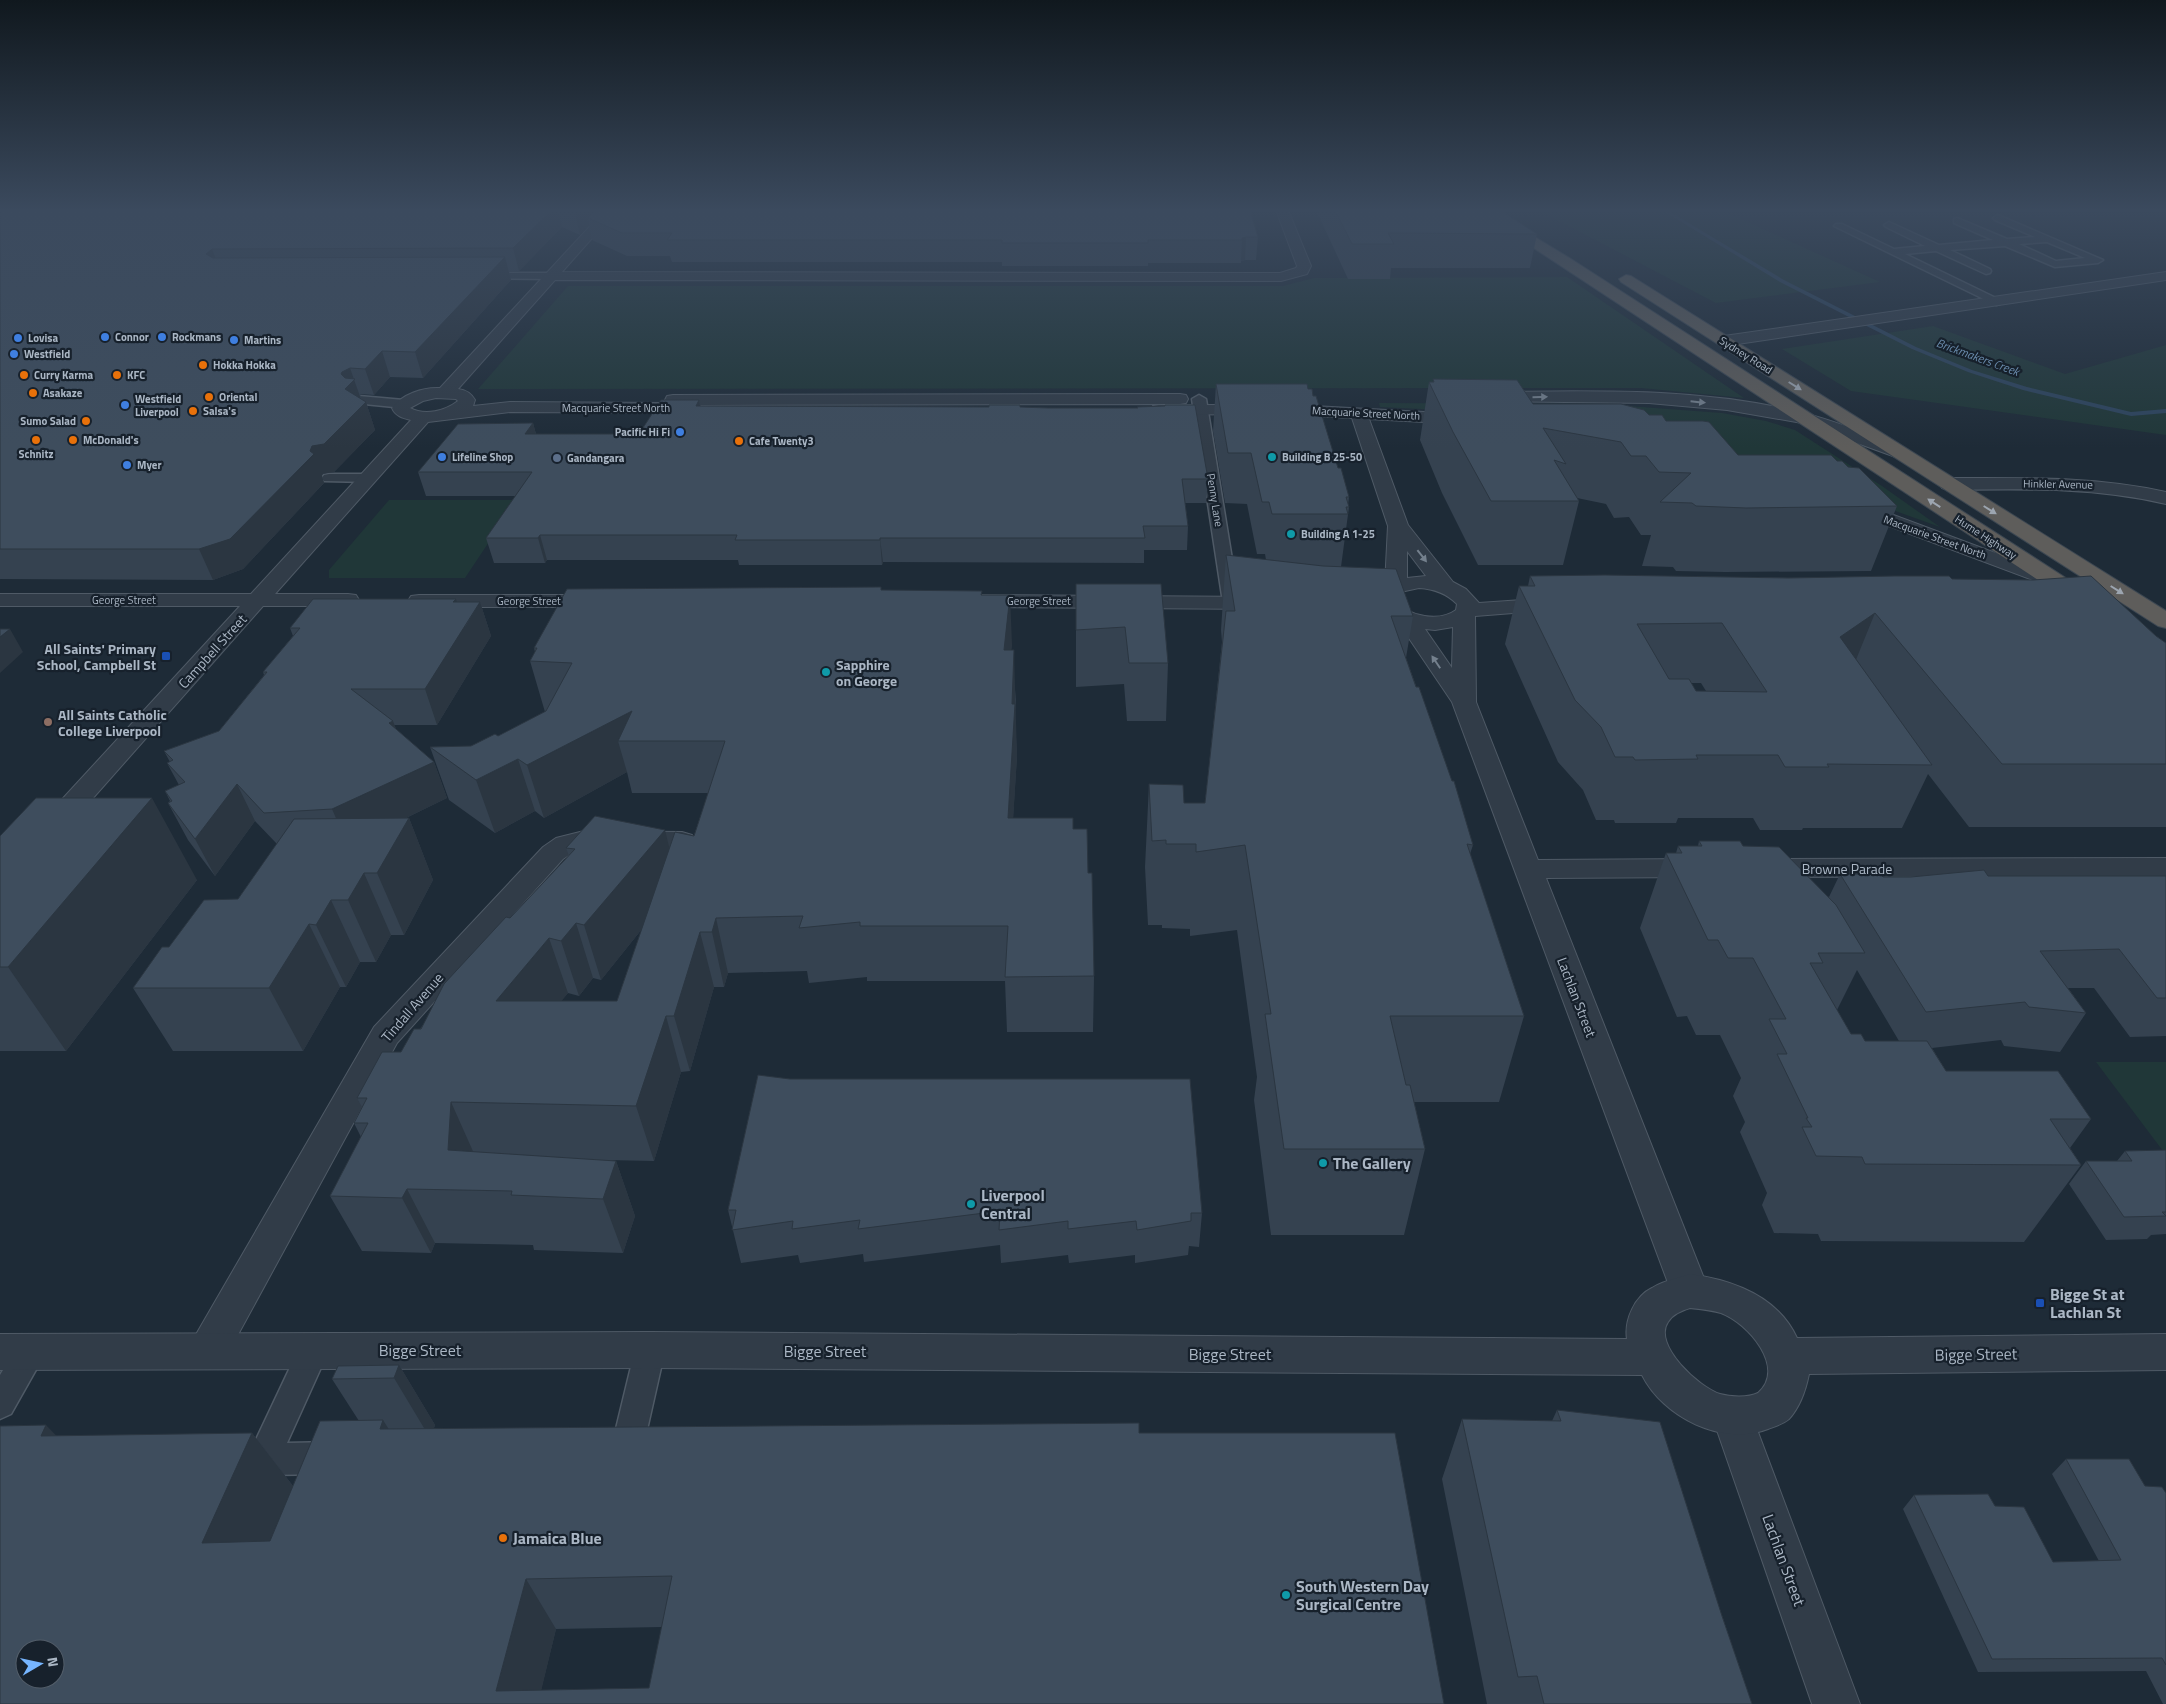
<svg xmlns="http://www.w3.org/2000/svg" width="2166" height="1704" font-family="'Titillium Web',sans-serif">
	<rect width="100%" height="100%" fill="#1e2b37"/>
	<path fill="#203738" d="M1538 210H1721L1880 282 1716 303Z
		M1567 277 1744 398 1641 388 478 389 568 286H1283L1314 278Z
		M1933 326 2065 374 2166 345V435L1851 391 1782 349Z
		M1379 403 1601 404 1722 413 1766 421 1795 430 1882 486 1940 527 1887 508 1441 410 1380 407Z
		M389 500H517L465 578H329V570Z
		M2096 1062H2166V1155Z"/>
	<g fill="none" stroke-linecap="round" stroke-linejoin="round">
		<path fill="#2e455e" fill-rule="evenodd" d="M1662 210H1667L1784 280 1916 347 1972 370 2027 387 2131 412 2166 409V413L2131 416 2023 390 1968 372 1912 349 1780 282Z"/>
		<defs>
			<path id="service" d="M1998 215 2103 260 2098 263 2055 267 2005 246 1950 250 1990 269 1991 271 1990 273 1986 274 1936 251 1905 254 2000 300 2002 302 2000 304 1996 305 1834 226 1836 224H1842L1894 249 1925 246 1886 227 1884 225 1889 222 1939 245 1993 240 1954 223V219L1957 218 2007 239 2035 237 1995 220 1993 218ZM2047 242 2085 258 2056 261 2019 244Z
				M481 273H551L556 276 551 279 477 278 476 276Z
				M1199 395 1206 399 1238 596 1236 600H1224L1222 596 1192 399Z
				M359 396 404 400 411 404 404 408 354 403 352 400Z
				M329 474H369L374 475 376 478 374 481 369 482 324 481 322 478 324 475Z
				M314 1336 325 1340 329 1350 287 1443 333 1442 344 1447 349 1458 344 1469 333 1474 263 1475 252 1470 247 1459 252 1448 303 1340Z
				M650 1336 661 1340 665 1350 642 1452 637 1463 624 1468 613 1463 608 1452 613 1441 635 1350 639 1340Z
				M31 1338 42 1342 46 1352 11 1414 0 1419V1375L20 1342Z"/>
			<path id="minor" d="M605 210H617L562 272 1280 273 1296 268 1297 266 1276 210H1288L1311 266 1307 274 1281 281 555 280 458 389C466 390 471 393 475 400L473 406 510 402 666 403 665 400 667 396 673 395 1180 394 1186 395 1188 399 1186 403 1180 404 700 405 703 408 700 412 694 413 510 412 428 422 275 594H348L356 595 359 600 356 605 348 606H263L63 832 53 834 43 832 40 826 43 820 240 606H0V594H251L411 420C403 418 395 416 392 408 402 394 423 387 440 388ZM436 398 456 399 458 401C445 411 425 416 410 408L423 401Z
				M2166 272V280L1724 346 1719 344 1716 341 1719 338 1724 336Z
				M1491 392C1597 391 1708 387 1811 415 1844 424 1876 438 1907 450L1910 454 1907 458 1901 459 1802 423 1727 410 1649 403 1485 401 1483 397 1485 393Z
				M1159 405H1295L1461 414 1467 415 1470 419 1467 423 1461 424 1369 419 1408 525 1453 582 1466 589 1479 603 1550 598 1558 599 1561 604 1558 609 1550 610 1475 616 1476 702 1538 860 1697 859 1707 862 1711 868 1707 874 1697 877 1546 878 1709 1291 1703 1303 1690 1308 1677 1303 1671 1291 1452 702 1398 622 1384 613 1376 601 1377 593 1385 585 1388 526 1352 418 1295 415 1153 414 1150 410 1153 406ZM1407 551 1426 576 1407 578ZM1419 588C1434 589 1446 593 1457 604L1456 610C1440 622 1408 617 1397 601L1398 596 1405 591ZM1453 627 1452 668 1425 629 1435 630Z
				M1949 478C2022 478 2094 476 2166 492V504C2094 487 2022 489 1949 490L1942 488 1940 484 1942 480Z
				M1856 501 2060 577 2064 581 2060 585 2053 587 2046 585 1849 511 1846 507 1849 503Z
				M419 595H598L606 596 609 601 606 606 598 607H419L411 606 408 601 411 596Z
				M974 595 1261 597 1269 598 1272 603 1269 608 1261 609 974 607 966 606 963 601 966 596Z
				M584 831 682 832 692 835 696 841 692 847 682 850 584 849 575 851 563 859 397 1043 222 1364 208 1369 194 1364 188 1351 194 1338 374 1027 543 847 556 838Z
				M2166 858V876L1763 877 1753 874 1749 868 1753 862 1763 859Z
				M1732 1397 1746 1402 1752 1416 1860 1704H1812L1712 1416 1718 1402Z"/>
			<path id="tertiary" d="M1690 1274C1732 1280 1778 1296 1797 1338L2166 1334V1370L1809 1374C1806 1389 1800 1407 1789 1419 1783 1424 1776 1426 1768 1429 1723 1447 1663 1417 1642 1375L650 1368 0 1370V1334L650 1332 1627 1339C1624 1320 1635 1296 1652 1288 1663 1281 1678 1278 1690 1274ZM1690 1308C1700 1309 1711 1310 1721 1313 1748 1323 1787 1368 1758 1393 1748 1398 1730 1397 1720 1394 1700 1388 1652 1345 1668 1322 1673 1314 1681 1311 1690 1308Z"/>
			<path id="trunk" d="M1476 210H1490L1571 259 2089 593 2092 598 2089 603 2081 604 2073 603Z
				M1626 275 1631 276 2166 611V628L2158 626 1621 282 1619 279Z"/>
		</defs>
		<use href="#service" stroke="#4f5a66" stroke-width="3"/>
		<use href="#minor" stroke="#4f5a66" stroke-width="2"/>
		<use href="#tertiary" stroke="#4f5a66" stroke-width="2"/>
		<use href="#trunk" stroke="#3c4752" stroke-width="2"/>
		<use href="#service" fill="#313c48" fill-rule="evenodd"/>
		<use href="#minor" fill="#313c48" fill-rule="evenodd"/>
		<use href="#tertiary" fill="#313c48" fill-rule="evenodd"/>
		<use href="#trunk" fill="#5e5d5b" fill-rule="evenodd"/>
	</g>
	<path fill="#354250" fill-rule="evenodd" d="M0 210H1250L1258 237 1256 260H1245L1241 261V263H1148V266H1002V262H672L670 256H627L592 240 589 225 580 235 562 227 519 271H509L511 280 423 378 390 377 374 395 360 394 362 400 366 402 375 430 334 472 322 474V476L324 483 243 569 213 580 0 579Z
		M1316 210H1500L1537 234 1530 268H1391L1390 279H1348Z
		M1433 379 1533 404 1649 415 1666 421 1738 455 1837 461 1848 467 1897 506 1871 571 1725 572 1676 571 1673 567 1642 566 1651 535H1641L1629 517 1614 518 1606 504 1577 498 1579 501 1563 565H1478L1442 493 1420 440 1429 382H1433Z
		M1216 384 1308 389 1349 497 1348 505 1349 507 1341 567 1413 616 1406 658 1473 845 1470 854 1524 1016 1499 1102H1414L1425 1149 1404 1235H1271L1254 1100 1257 1077 1237 930 1190 936V929L1162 928V925H1148L1145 867 1149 784 1184 803H1205L1222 642 1221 630 1226 555 1266 560 1265 554H1257L1247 504 1225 503 1213 431Z
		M699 400 700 406 1021 407 1208 479 1206 503H1185L1188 526 1187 550H1144V563L883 562 882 565H739L738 560H547L545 563H494L486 538 516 496H426L418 472 533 423 536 434H639Z
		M1530 576 1952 579 2156 636 2166 643V827H1969L1928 774 1902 828H1803L1802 830H1760L1753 818H1678L1676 823H1615L1614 820H1596L1583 790 1558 762 1505 644 1519 586H1528ZM1691 683H1701L1706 691H1696Z
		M1076 584 1168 663 1166 721H1127L1124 684 1076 687Z
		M882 590 982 591V595L1012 644 1011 650 1016 700 1015 717 1017 756 1013 818 1073 829 1088 873 1094 976 1093 1032H1007L1005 981H867V977L809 983 807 971 728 973 724 987H714L690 1071 681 1072 654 1161 606 1160 616 1161 635 1216 623 1253 534 1250 533 1245 435 1243 431 1253 362 1251 330 1196 361 1137 354 1123 362 1107 357 1098 401 1052 510 918 569 856 566 848H670L694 836 708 793H632L627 772 544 818 535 811 495 833 449 800 430 747 471 746 498 736 545 712 530 661 535 652 534 648ZM642 929 617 1001H561L568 993 579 996 593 978 601 980Z
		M456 602H480L491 636 437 725H394L396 729 434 762 447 798 406 818H409L433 880 404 935H391L376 962H360L346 987H340L303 1051H173L133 988 169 947 238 899 277 844 255 821 215 876 188 840 168 803 170 801 165 791 179 785 167 763 170 762 164 751 219 731 264 675 263 672 293 636 290 628Z
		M0 836 197 880 66 1051H0Z
		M1699 841 1743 846 1829 897 1840 874 1883 877 1988 876H2166V1036L2130 1037 2094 988H2068L2086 1013 2060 1052 2004 1046 2001 1040 1932 1048 1946 1071 2091 1119 2070 1148 2081 1165 2024 1242 1821 1241 1818 1234 1774 1233 1762 1205 1767 1193 1740 1132 1745 1122 1733 1096 1741 1078 1720 1035H1696L1687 1016 1677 1017 1640 928 1666 853H1676L1678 846H1698ZM1857 970 1899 1041H1865L1851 1034 1837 1010Z
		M758 1075 1202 1213 1199 1247 1189 1246 1188 1255 1135 1263V1255L1069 1263 1068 1255 1001 1263 1000 1245 864 1262 863 1254 800 1263 798 1255 741 1263 728 1210Z
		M2166 1150V1234L2151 1235 2147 1239 2106 1240 2069 1184 2086 1161H2117L2125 1151Z
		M399 1365 435 1425 434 1428 1139 1433 1444 1704H0L56 1436 252 1433 293 1486 359 1421 332 1379ZM662 1627 649 1688 541 1690 556 1629Z
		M1557 1410 1722 1616 1752 1704H1487L1442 1479 1462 1419 1552 1421Z
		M2066 1459 2166 1493V1704H2163L2146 1671 1978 1672 1903 1509 1914 1495 1995 1506 2053 1562 2099 1561 2052 1474Z"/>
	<path fill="#2b3641" d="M552 210H558L562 227 519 271 513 248Z
		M578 210H604L588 218 589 225 580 235 575 213Z
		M1246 237 1245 260 1241 261 1242 240V238Z
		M212 249 221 272 206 254Z
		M505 257 511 280 423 378 415 352Z
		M382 351 390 377 374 395 365 369Z
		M350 368 363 405 366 402 375 430 334 472 322 474V476L324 483 243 569 213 580 199 549 310 451 312 446 345 389 341 374 342 372Z
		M699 400 703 423 696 406Z
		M533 423 539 446 525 434Z
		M540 535 547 560 545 563 538 538Z
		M880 538 883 562 882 565 880 540Z
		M1010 595 1012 644 1006 700 1004 650Z
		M456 599 465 627 480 602 491 636 437 725 425 689 453 602Z
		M1875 613 1851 672 1840 637Z
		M10 629 23 652 0 673V637Z
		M1014 650 1017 756 1010 871 1008 818Z
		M632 711 618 741 627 772 544 818 527 765Z
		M393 721 407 757 389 723Z
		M518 759 535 811 495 833 476 780Z
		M434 762 447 798 348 846 332 809Z
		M237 784 255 821 215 876 195 839Z
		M152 798 197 880 66 1051 8 967Z
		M409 818 433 880 404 935 377 873Z
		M665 830 678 884 601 980 584 925Z
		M364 873 391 935 376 962 348 900Z
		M331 900 360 962 346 987 316 925Z
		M716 918 728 973 724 987 712 932Z
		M576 923 593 978 579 996 561 941Z
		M309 924 340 987 303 1051 269 988Z
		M700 932 714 987 690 1071 674 1016Z
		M549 938 568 993 517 1056 496 1001Z
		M666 1016 681 1072 654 1161 636 1106Z
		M451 1102 476 1158 448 1150Z
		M616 1161 635 1216 623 1253 603 1199Z
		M407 1189 435 1243 431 1253 402 1198Z
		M399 1365 435 1425 430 1438 394 1378Z
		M383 1420 417 1474 380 1429Z
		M46 1425 98 1479 41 1436Z
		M252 1433 293 1486 248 1593 202 1543Z
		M526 1579 556 1629 538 1704 496 1691Z"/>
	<path fill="#3e4d5d" stroke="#2b3641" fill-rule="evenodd" d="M0 210H552L513 248 212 249 206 254 213 258 505 257 415 352 382 351 365 369 350 368 342 372 341 374 345 378 355 379 345 389 366 402 324 444 312 446 310 451 314 454 230 539 199 549H0Z
		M568 210H578L575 213Z
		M596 210H1250L1258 237H1246L1242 238V240H1148V243H1002V240H667L672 233H622L588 218Z
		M1335 210H1500L1537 234 1388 233 1394 244H1352Z
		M1433 379 1517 380 1533 404H1621L1644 410 1649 415H1662L1666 421H1703L1709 422 1738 455H1831L1837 461H1842L1848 467 1859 468 1897 506 1746 508 1696 506 1692 503 1660 502 1691 473 1659 472 1646 456H1631L1621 442 1543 428 1566 464 1554 460 1579 501H1491L1453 432 1429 382H1434Z
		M1216 384H1307L1308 389H1312L1313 396H1316L1338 468H1341L1349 497H1346L1349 507H1346L1348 514H1272L1269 502H1262L1251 453H1228Z
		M661 400H699L696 406 989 407V405H1020V407L1048 408H1138L1137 407 1165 406V405H1195L1208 479H1182L1188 526H1143L1145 538H880V540H735L737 535H540L538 538H486L532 472H418L458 424 533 423 525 434H639Z
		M1226 555 1323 566 1396 569 1413 616H1391L1416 687H1419L1452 781H1454L1473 845 1467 844 1524 1016H1390L1406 1085H1410L1425 1149H1284L1265 1014H1271L1245 845 1196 852V844H1166V840L1152 841 1149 784 1183 785 1184 803H1205L1226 611H1235Z
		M1605 575 1789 578 1894 576H1949L1952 579 2033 580 2091 576 2156 636 2166 643V764H2002L1875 613 1840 637 1932 765 1827 764 1829 767H1785L1778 755H1696L1698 759 1635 760 1633 757H1615L1601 727 1575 700 1519 586H1535L1530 576ZM1722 623 1767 692 1696 691 1689 679H1669L1637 624Z
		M1076 584H1161L1168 663H1129L1125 627 1076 630Z
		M881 587V590L982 591 981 595H1010L1004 650H1014L1012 704H1015L1008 818H1073V829H1087L1088 873H1092L1094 976 1005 977 1008 926H860V922L799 928 803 916 716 918 712 932H700L674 1016H666L636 1106 451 1102 448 1150 616 1161 603 1199 511 1195 512 1191 407 1189 402 1198 330 1196 368 1123H354L367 1098H357L382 1052H401L414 1029H421L444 984 506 917 510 918 575 849 566 848 595 816 665 830 584 925 576 923 561 941 549 938 496 1001H617L675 832 694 836 725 741H618L632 711 527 765 518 759 476 780 430 747 471 746 495 734 498 736 546 711 572 663 530 661 537 648H534L567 589Z
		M313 599H456L453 602H480L425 689H351L393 721 389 723 434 762 332 809 264 813 237 784 195 839 168 803 172 801 165 791 185 782 167 763 173 760 164 751 219 731 267 672H263L300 628H290Z
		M0 629H10L0 637Z
		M36 798H152L8 967H0V836Z
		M409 818 377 873H364L348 900H331L316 925 309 924 269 988H133L162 947H169L204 900 238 899 294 819Z
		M1699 841H1740L1743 846 1779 847 1836 905 1865 953H1818L1823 963H1810L1851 1034H1861L1865 1041H1927L1946 1071H2058L2091 1119H2050L2081 1165 1865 1164 1862 1157 1816 1156 1802 1127H1812L1806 1118H1808L1777 1054H1787L1769 1019H1786L1753 958H1728L1718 940H1708L1666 853H1682L1678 846H1702Z
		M1984 870 1988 876H2166V998H2157L2119 949 2040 951 2086 1013 2029 1007 2025 1002 1926 1012 1840 874H1880L1883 877H1911Z
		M758 1075 790 1079H1190L1202 1213H1191V1221L1137 1230 1136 1221 1068 1229V1221L999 1230 1000 1211 858 1229 860 1220 792 1229 793 1221 732 1230 736 1210H728Z
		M2166 1150V1212H2162L2166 1216 2124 1217 2086 1161H2132L2125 1151Z
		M399 1365 394 1378 332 1379 338 1366Z
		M1557 1410 1660 1422 1722 1616 1752 1704H1544L1537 1676 1518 1677 1462 1419 1561 1421Z
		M383 1420 380 1429 1139 1423V1433H1395L1444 1704H0V1426L46 1425 41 1436 252 1433 202 1543 270 1541 320 1421ZM672 1576 649 1688 496 1691 526 1579ZM25 1649H55V1679H25Z
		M2066 1459H2129L2145 1486 2162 1487 2166 1493V1665L2162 1658 1992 1659 1914 1495 1988 1494 1995 1506 2024 1507 2053 1562 2121 1560Z"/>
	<defs><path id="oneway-solid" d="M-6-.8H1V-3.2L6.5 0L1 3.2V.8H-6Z" transform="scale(1.25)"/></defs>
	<g fill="#9ca5b0">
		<use href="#oneway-solid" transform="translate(1795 386) rotate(32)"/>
		<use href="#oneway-solid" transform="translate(1934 503) rotate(-147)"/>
		<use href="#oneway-solid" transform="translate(1990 510) rotate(32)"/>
		<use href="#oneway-solid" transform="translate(2117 590) rotate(32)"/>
	</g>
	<g fill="#74808d">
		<use href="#oneway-solid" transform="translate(1540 397) rotate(-1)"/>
		<use href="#oneway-solid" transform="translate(1698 402) rotate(6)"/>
		<use href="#oneway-solid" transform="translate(1422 556) rotate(52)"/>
		<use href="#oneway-solid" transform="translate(1436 662) rotate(-124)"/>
	</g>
	<linearGradient id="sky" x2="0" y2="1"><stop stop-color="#10181e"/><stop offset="0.47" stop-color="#3b4a5e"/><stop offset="1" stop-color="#3b4a5e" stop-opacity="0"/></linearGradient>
	<rect width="2166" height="448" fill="url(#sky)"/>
	<g fill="#3f7fe0" stroke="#17212c" stroke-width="2">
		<circle cx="105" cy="337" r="5"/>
		<circle cx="162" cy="337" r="5"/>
		<circle cx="18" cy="338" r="5"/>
		<circle cx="234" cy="340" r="5"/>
		<circle cx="14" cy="354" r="5"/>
		<circle cx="125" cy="405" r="5"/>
		<circle cx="680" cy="432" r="5"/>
		<circle cx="442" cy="457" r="5"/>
		<circle cx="127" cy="465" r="5"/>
	</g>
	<g fill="#e8710a" stroke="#17212c" stroke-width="2">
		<circle cx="203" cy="365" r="5"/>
		<circle cx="24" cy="375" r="5"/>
		<circle cx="117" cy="375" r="5"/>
		<circle cx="33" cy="393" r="5"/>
		<circle cx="209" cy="397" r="5"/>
		<circle cx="193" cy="411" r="5"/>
		<circle cx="86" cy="421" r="5"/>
		<circle cx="36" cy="440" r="5"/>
		<circle cx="73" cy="440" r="5"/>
		<circle cx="739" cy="441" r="5"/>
		<circle cx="503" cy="1538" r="5"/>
	</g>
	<g fill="#0f9aa8" stroke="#17212c" stroke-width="2">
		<circle cx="1272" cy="457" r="5"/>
		<circle cx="1291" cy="534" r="5"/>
		<circle cx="826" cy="672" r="5"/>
		<circle cx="1323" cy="1163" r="5"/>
		<circle cx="971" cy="1204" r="5"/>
		<circle cx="1286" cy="1595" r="5"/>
	</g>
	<circle fill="#5c6f8a" stroke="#17212c" stroke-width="2" cx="557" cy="458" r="5"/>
	<g fill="#1a4fb4" stroke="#17212c" stroke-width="2">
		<rect x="161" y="651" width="10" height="10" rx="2.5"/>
		<rect x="2035" y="1298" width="10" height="10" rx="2.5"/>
	</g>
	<circle fill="#8d6e63" stroke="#17212c" stroke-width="2" cx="48" cy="722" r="5"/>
	<g text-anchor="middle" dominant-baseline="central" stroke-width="4.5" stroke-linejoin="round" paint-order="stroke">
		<g font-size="11" font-weight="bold" fill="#abb7c5" stroke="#17212c" text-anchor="start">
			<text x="115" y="337">Connor</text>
			<text x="172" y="337">Rockmans</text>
			<text x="28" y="338">Lovisa</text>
			<text x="244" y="340">Martins</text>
			<text x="24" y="354">Westfield</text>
			<text x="213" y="365">Hokka Hokka</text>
			<text x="34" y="375">Curry Karma</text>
			<text x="127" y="375">KFC</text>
			<text x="43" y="393">Asakaze</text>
			<text x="219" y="397">Oriental</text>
			<text x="135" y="399">Westfield<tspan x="135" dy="13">Liverpool</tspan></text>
			<text x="203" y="411">Salsa's</text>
			<text x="76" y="421" text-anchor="end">Sumo Salad</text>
			<text x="670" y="432" text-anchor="end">Pacific Hi Fi</text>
			<text x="83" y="440">McDonald's</text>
			<text x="749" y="441">Cafe Twenty3</text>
			<text x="36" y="454" text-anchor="middle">Schnitz</text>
			<text x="452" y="457">Lifeline Shop</text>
			<text x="1282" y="457">Building B 25-50</text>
			<text x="567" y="458">Gandangara</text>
			<text x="137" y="465">Myer</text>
			<text x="1301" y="534">Building A 1-25</text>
		</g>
		<g font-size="11" fill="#abb7c5" stroke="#17212c">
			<text transform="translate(1746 355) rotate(32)">Sydney Road</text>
			<text x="616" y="408">Macquarie Street North</text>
			<text transform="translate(1366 413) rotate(3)">Macquarie Street North</text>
			<text transform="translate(2058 484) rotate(1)">Hinkler Avenue</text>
			<text transform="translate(1215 500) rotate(81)">Penny Lane</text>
			<text transform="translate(1935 537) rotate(20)">Macquarie Street North</text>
			<text transform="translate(1986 537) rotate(33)">Hume Highway</text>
			<text x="124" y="600">George Street</text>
			<text x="529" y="601">George Street</text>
			<text x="1039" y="601">George Street</text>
		</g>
		<g font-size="12" font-style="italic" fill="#698aab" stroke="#17212c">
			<text transform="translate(1978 357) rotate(20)">Brickmakers Creek</text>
		</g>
		<g font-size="14" font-weight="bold" fill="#abb7c5" stroke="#17212c" text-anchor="start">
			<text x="156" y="648" text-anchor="end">All Saints' Primary<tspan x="156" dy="16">School, Campbell St</tspan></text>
			<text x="836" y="664">Sapphire<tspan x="836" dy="16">on George</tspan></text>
			<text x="58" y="714">All Saints Catholic<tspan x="58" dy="16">College Liverpool</tspan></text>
		</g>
		<g font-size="14" fill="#abb7c5" stroke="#17212c">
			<text transform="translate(212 651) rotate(-48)">Campbell Street</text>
			<text x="1847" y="868">Browne Parade</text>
			<text transform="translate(1577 997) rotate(69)">Lachlan Street</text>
			<text transform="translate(412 1007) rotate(-49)">Tindall Avenue</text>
		</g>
		<g font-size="16" font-weight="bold" fill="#abb7c5" stroke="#17212c" text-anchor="start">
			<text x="1333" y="1163">The Gallery</text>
			<text x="981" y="1195">Liverpool<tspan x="981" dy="18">Central</tspan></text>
			<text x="2050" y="1294">Bigge St at<tspan x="2050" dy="18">Lachlan St</tspan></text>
			<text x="513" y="1538">Jamaica Blue</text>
			<text x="1296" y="1586">South Western Day<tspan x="1296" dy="18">Surgical Centre</tspan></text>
		</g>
		<g font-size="16" fill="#abb7c5" stroke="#17212c">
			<text x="420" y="1350">Bigge Street</text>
			<text x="825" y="1351">Bigge Street</text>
			<text x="1230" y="1354">Bigge Street</text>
			<text transform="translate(1976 1354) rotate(-1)">Bigge Street</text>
			<text transform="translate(1784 1560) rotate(70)">Lachlan Street</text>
		</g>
	</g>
	<g transform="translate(40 1664) rotate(81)"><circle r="24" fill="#17212c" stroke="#525d69"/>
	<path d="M0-4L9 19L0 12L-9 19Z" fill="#76b5ff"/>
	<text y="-8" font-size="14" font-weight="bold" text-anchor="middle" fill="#abb7c5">N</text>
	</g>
</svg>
